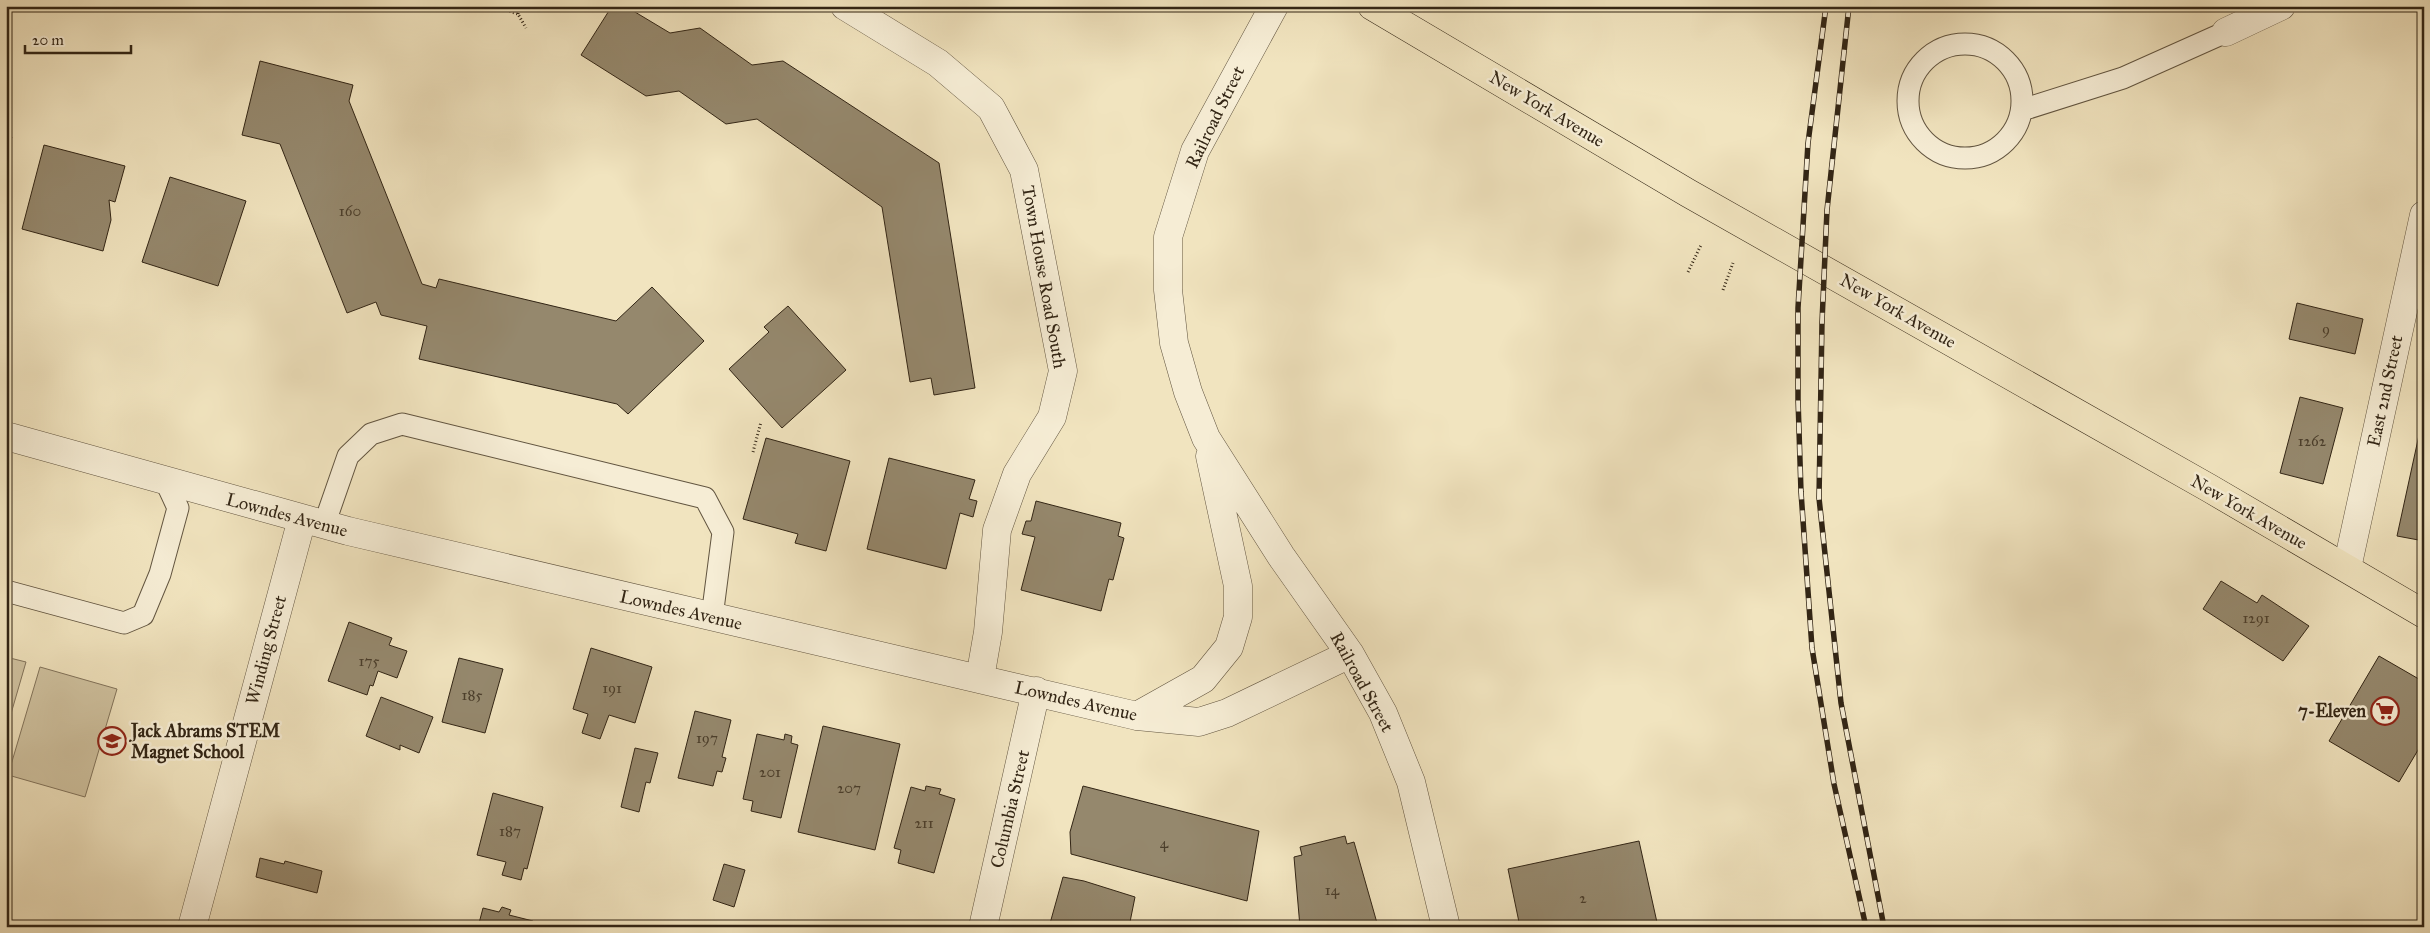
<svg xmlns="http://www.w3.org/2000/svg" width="2430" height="933" font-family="'IM FELL Great Primer',serif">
	<rect width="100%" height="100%" fill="#f1e4bf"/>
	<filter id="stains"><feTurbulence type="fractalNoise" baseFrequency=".004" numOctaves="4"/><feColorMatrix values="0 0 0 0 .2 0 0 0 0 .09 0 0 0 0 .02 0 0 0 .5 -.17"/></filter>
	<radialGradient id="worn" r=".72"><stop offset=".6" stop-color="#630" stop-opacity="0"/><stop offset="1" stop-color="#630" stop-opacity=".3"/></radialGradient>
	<path fill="#d1c4a2" stroke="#82745c" d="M6 657 26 662 6 731Z
		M40 667 117 689 85 797 8 775Z"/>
	<path fill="#95886d" stroke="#322515" d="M612 6H625L670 33 700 28 752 65 783 61 939 163 975 388 934 395 931 378 910 382 882 207 757 119 726 124 679 91 646 96 581 55Z
		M260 61 353 85 349 101 422 284 436 288 439 279 616 321 652 287 704 341 628 414 617 404 419 359 427 326 381 315 376 302 347 313 280 144 242 135Z
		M6 135 12 137 6 157Z
		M44 145 125 166 115 202 109 200 111 220 103 251 22 229Z
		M170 177 246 201 218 286 142 262Z
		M2297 303 2363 319 2355 354 2289 339Z
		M788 306 846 370 782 428 729 369 769 332 764 327Z
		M2300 397 2343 408 2323 484 2280 473Z
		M2424 412V541L2397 536Z
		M766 438 850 461 826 551 795 543 798 534 743 519Z
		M889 458 975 480 969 499 977 501 973 517 960 513 946 569 867 549Z
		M1036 501 1121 523 1118 536 1124 538 1113 580 1109 579 1101 611 1021 590 1035 537 1022 534 1026 521H1031Z
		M2221 581 2257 603 2262 595 2309 626 2283 661 2203 609Z
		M349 622 392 638 389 645 407 651 397 678 378 671 373 686 370 685 367 695 328 681Z
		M591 648 652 667 635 723 609 715 600 739 582 733 588 714 573 709Z
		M2379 656 2424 682V740L2399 782 2329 741Z
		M459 658 503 669 485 733 442 722Z
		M381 697 433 717 419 753 400 745V750L366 736Z
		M695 711 731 720 722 757 726 758 722 772 717 771 713 786 678 778Z
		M823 726 900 744 875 850 798 832Z
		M757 734 784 740 785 734 792 736 791 743 798 745 781 818 751 811 753 801 743 799Z
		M635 748 658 753 650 783 646 782 639 812 621 807Z
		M926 786 941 789 939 794 955 799 934 873 898 863 901 850 894 848 911 787 925 791Z
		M1083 786 1259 831 1247 901 1071 854 1070 832Z
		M493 793 543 807 527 869 524 868 521 880 502 875 506 862 477 855Z
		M1345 836 1347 844 1354 842 1377 923 1355 927H1300L1294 857 1302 855 1300 847Z
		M1639 841 1658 927H1520L1508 869Z
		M260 858 284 864 285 861 322 871 317 893 256 877Z
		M724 864 745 870 734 907 713 900Z
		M1063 877 1084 881 1135 897 1129 927H1049Z
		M502 907 511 910 509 915 533 921 532 927H478L483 908 499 912Z
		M632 923 645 926V927H631Z"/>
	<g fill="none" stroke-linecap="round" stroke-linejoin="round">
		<defs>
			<path id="lane" d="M1908 101a57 57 0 1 1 114 0a57 57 0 1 1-114 0Z
				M2022 110 2123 78 2226 32
				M324 525 348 456 371 434 402 424 705 498 723 532 712 617
				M6 591 124 623 143 615 160 574 178 508 166 482"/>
			<path id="street" d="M845 6 938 63 991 108 1024 170 1063 371 1052 417 1017 474 997 530 988 632 980 678
				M1274 6 1195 151 1168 237V290L1174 343 1188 392 1206 438 1281 556 1350 654 1383 713 1411 782 1446 927
				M2226 32 2281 6
				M6 436 348 531 1137 716 1199 722 1227 713 1350 654
				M2347 568 2424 215
				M1137 716 1203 679 1229 647 1238 617V586L1210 456
				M192 927 302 519
				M983 927 1036 691"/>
			<path id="primary" d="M1372 6 1688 193 2209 488 2424 614"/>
		</defs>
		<use href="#lane" stroke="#625540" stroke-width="23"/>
		<use href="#street" stroke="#625540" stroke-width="29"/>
		<use href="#primary" stroke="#322515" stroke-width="29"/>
		<path stroke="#322515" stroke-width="3" stroke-dasharray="1 2.5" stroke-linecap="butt" d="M493 6 518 14 526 28
			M518 14 519 6
			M1688 272 1701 245
			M1723 290 1733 263
			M753 452 761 422"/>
		<use href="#lane" stroke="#f6edd5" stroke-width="21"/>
		<use href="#street" stroke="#f6edd5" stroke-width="28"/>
		<use href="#primary" stroke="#f1e4bf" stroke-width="28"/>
		<defs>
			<path id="rail" d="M1826 6 1808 143 1798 308V399L1801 492 1812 648 1834 784 1866 927
				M1849 6 1827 210 1822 322 1819 498 1841 703 1884 927"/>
		</defs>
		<use href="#rail" stroke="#322515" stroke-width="5.5"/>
		<use href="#rail" stroke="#f6edd5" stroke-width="4" stroke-dasharray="11" stroke-linecap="butt"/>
	</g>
	<defs>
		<symbol id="supermarket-ring" viewBox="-11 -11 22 22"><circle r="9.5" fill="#f6edd5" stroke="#8f2418" stroke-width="1.5"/><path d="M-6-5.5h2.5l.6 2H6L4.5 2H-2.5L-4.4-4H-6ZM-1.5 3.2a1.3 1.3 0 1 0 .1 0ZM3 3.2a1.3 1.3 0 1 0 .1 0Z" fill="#8f2418"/></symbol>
		<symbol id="school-ring" viewBox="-11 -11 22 22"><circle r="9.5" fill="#f6edd5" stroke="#8f2418" stroke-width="1.5"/><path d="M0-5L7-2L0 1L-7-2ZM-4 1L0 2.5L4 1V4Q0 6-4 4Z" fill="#8f2418"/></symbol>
	</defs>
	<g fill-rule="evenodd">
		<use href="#supermarket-ring" x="2369" y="695" width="32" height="32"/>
		<use href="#school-ring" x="96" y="725" width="32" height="32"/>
	</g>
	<g text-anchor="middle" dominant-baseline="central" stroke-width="5" stroke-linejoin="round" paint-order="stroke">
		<g font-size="15" fill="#4b3e2b">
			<text x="350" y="211">160</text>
			<text x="2326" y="329">9</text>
			<text x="2312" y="441">1262</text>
			<text x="2256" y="618">1291</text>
			<text x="369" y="661">175</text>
			<text x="612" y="688">191</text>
			<text x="472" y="695">185</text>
			<text x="707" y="738">197</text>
			<text x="770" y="772">201</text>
			<text x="849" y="788">207</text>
			<text x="924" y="823">211</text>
			<text x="510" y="831">187</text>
			<text x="1164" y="843">4</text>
			<text x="1332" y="890">14</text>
			<text x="1583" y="898">2</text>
		</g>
		<g font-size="18" fill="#322515" stroke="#f6edd5">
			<text transform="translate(1547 109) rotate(31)">New York Avenue</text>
			<text transform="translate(1215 117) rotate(-64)">Railroad Street</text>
			<text transform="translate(1044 277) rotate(80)">Town House Road South</text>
			<text transform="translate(1898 311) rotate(30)">New York Avenue</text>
			<text transform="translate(2385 391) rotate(-78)">East 2nd Street</text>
			<text transform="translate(2249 512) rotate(30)">New York Avenue</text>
			<text transform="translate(287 515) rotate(15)">Lowndes Avenue</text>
			<text transform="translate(681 610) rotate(13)">Lowndes Avenue</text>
			<text transform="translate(266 650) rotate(-75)">Winding Street</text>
			<text transform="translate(1362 682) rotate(61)">Railroad Street</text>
			<text transform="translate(1076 701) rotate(13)">Lowndes Avenue</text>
			<text transform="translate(1010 809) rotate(-77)">Columbia Street</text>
		</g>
		<g font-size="18" font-weight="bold" fill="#322515" stroke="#f6edd5" text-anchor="end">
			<text x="2366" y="711">7-Eleven</text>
			<text x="131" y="731" text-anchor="start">Jack Abrams STEM<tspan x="131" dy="21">Magnet School</tspan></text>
		</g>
	</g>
	<rect width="2430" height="933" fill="none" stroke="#f1e4bf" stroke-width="25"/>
	<rect x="8" y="8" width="2415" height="918" fill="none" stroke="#322515" stroke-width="2.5"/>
	<rect x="12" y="12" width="2405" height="908" fill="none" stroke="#322515"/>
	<path d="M25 45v8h106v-8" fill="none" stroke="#322515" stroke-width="2.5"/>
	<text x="32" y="45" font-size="15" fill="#322515" stroke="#f6edd5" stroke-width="4" paint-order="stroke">20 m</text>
	<rect width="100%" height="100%" filter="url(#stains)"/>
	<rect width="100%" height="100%" fill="url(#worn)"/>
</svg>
